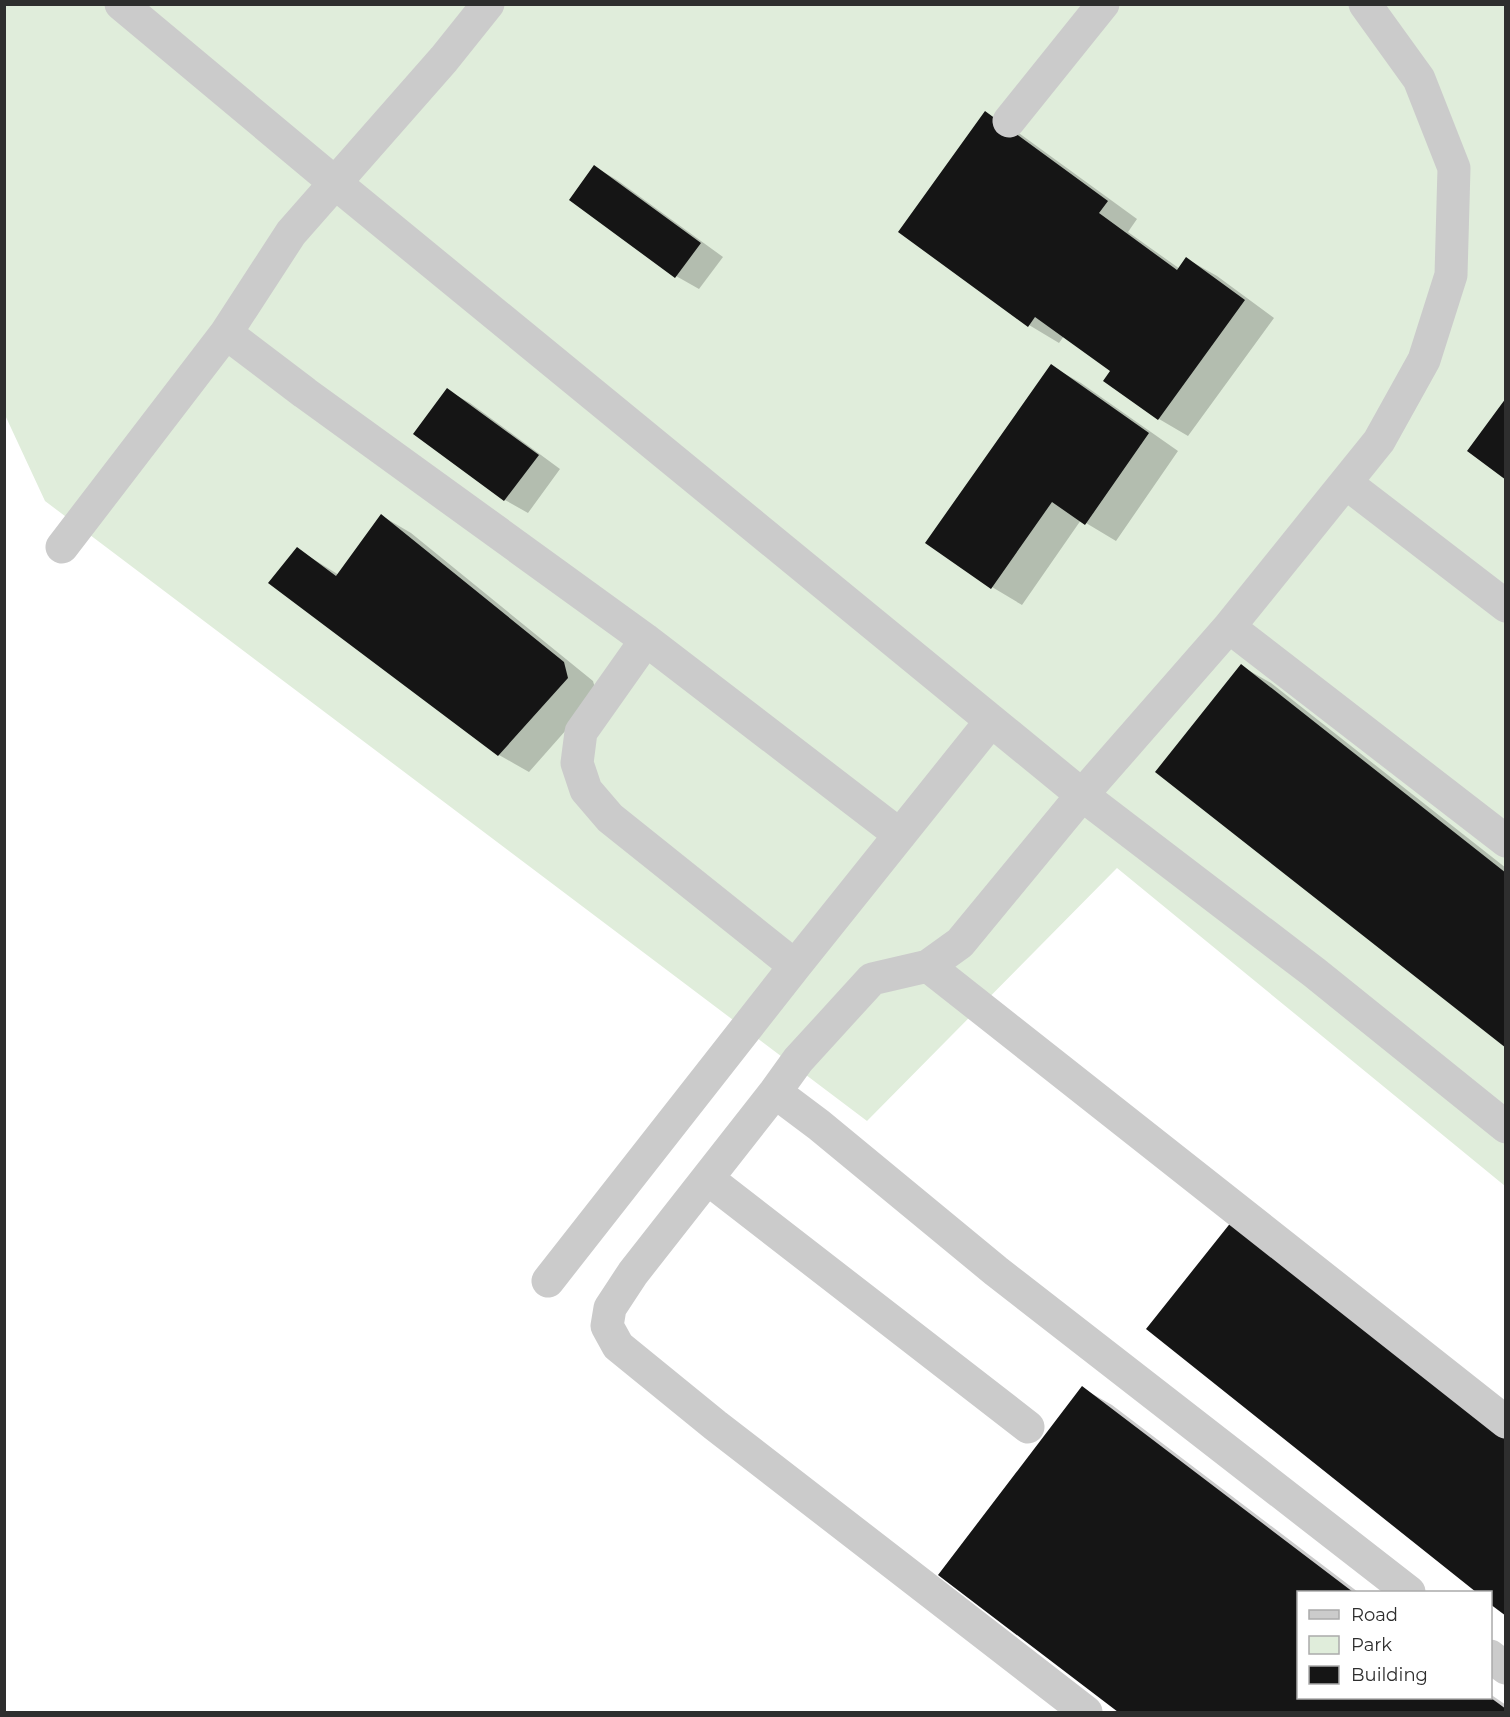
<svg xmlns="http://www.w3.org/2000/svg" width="1510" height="1717" font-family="Montserrat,sans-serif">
	<rect width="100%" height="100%" fill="#fff"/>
	<path fill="#e0eddb" d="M4 5H1505V1186L1117 868 867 1121 45 501 5 415Z"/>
	<path fill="#0003" d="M1016 131 1137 219 1128 232 1180 269 1187 259 1217 276 1274 318 1188 436 1159 419 1112 371 1064 336 1059 343 1029 325 900 231Z
		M595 167 617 180 723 257 699 289 676 276Z
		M1051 366 1081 383 1178 451 1116 541 1081 520 1022 605 992 587 927 543Z
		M447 390 470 403 560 469 528 513 505 500 415 434Z
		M382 516 411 533 593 681 597 695 529 772 499 755 297 549 339 575Z
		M1241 666 1271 683 1506 868V1046Z
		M1082 1388 1112 1405 1358 1592H1298V1698H1490V1694L1506 1705V1712H1121L940 1575Z"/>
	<path fill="#151515" d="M985 111 1108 201 1099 213 1177 270 1186 257 1245 300 1158 420 1103 381 1110 371 1035 317 1028 327 898 232Z
		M594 165 701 243 675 278 569 200Z
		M1051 364 1149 433 1085 525 1052 502 991 589 925 543Z
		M447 388 539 455 504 501 413 434Z
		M1506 398V480L1467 451Z
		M381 514 564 662 568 678 498 756 268 583 297 547 336 576Z
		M1241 664 1506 873V1048L1155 772Z
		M1236 1216 1506 1431V1616L1490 1604V1592H1476L1146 1329Z
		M1082 1386 1353 1592H1298V1698H1491L1506 1709V1712H1118L938 1575Z"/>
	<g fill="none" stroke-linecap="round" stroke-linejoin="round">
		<path stroke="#cbcbcb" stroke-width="33" d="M121 4 334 182 1082 795 1315 973 1506 1127
			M1009 121 1103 4
			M226 333 305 393 646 640 900 835
			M1346 483 1506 606
			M62 547 226 333 291 233 444 59 488 4
			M1229 627 1506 841
			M646 640 581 732 577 763 586 790 610 818 795 966
			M928 966 1506 1422
			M775 1092 819 1125 996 1271 1409 1592
			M708 1179 1028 1427
			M548 1281 795 966 991 721
			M1490 1656 1506 1668
			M1086 1712 715 1425 618 1346 607 1326 610 1308 633 1273 775 1092 798 1060 872 979 928 966 960 943 1082 795 1229 627 1379 441 1424 360 1451 275 1454 168 1419 79 1365 4"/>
	</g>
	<rect width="1510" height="1717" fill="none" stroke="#2e2e2e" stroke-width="12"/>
	<rect x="1297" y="1591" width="195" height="108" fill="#ffffff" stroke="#ababab" stroke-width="1.5"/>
	<rect x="1309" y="1610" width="30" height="9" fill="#cbcbcb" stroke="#ababab" stroke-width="1.5"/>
	<text x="1351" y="1621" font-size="18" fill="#2e2e2e">Road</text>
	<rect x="1309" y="1636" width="30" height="18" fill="#e0eddb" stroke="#ababab" stroke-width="1.5"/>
	<text x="1351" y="1651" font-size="18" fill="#2e2e2e">Park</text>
	<rect x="1309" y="1666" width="30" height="18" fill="#151515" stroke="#ababab" stroke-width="1.5"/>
	<text x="1351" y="1681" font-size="18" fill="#2e2e2e">Building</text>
</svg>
